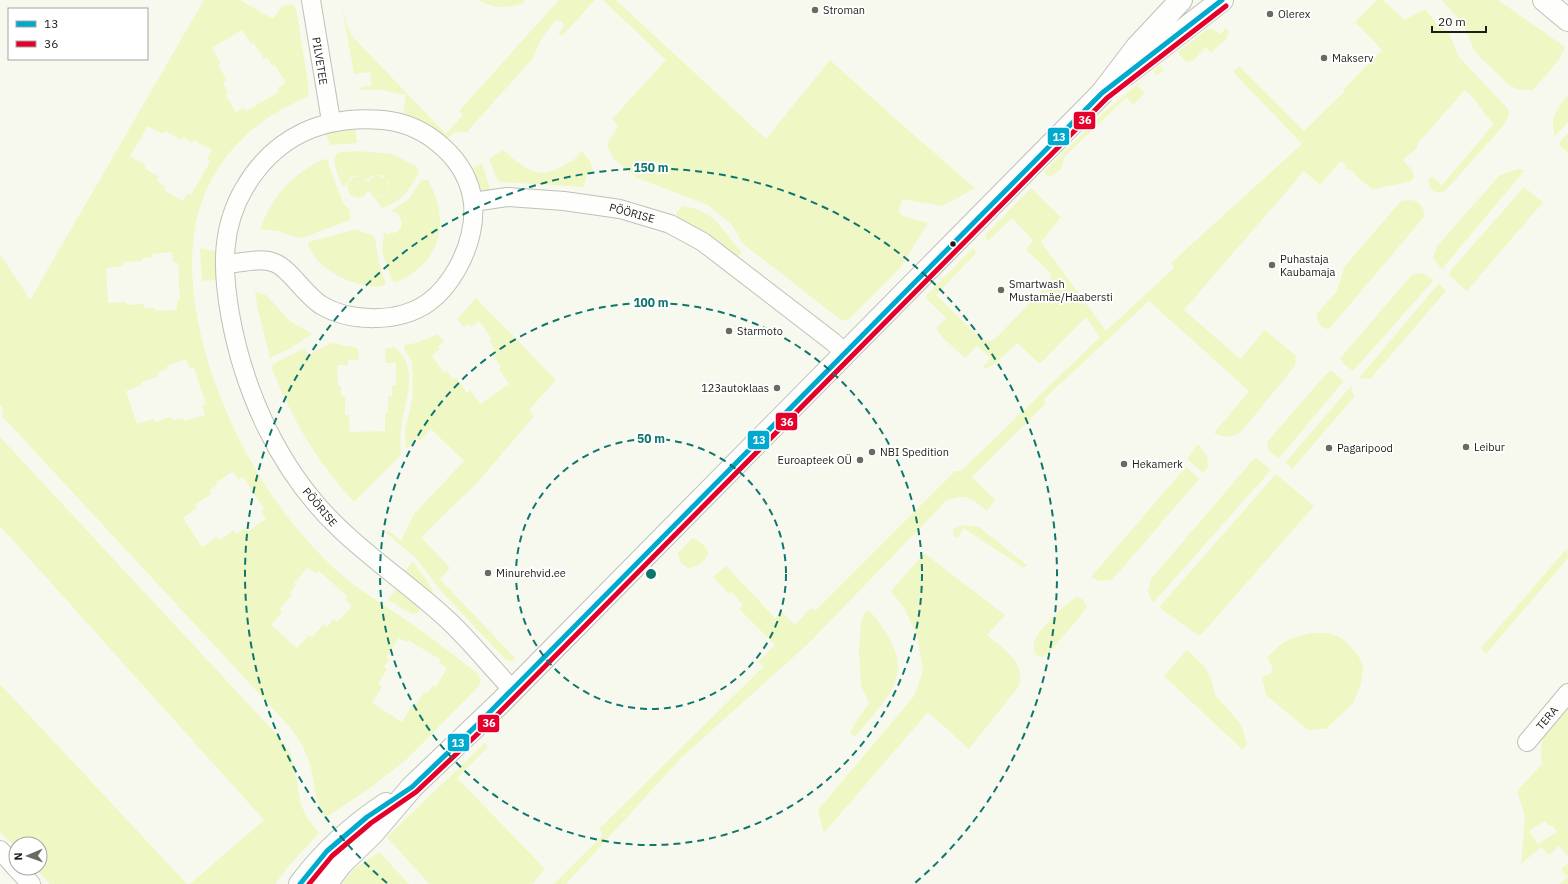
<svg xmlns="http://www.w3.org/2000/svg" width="1568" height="884" font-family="'IBM Plex Sans',sans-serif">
	<rect width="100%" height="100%" fill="#f7f9ef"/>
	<path fill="#eff7c4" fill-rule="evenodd" d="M204 0H240L273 19 282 6 293 4 296 8 309 89 308 97C250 120 205 166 195 229 178 329 240 466 306 539 320 555 337 572 354 585 373 599 394 611 413 625 435 640 456 657 478 674L481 680 479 686 408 758 370 788 326 817C313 800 315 781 309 761 304 748 298 737 289 726L2 416 3 408 0 405V254L30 300ZM242 30 251 44 254 43 264 59 267 57 272 66 275 65 286 83 277 88 279 92 246 111 244 108 236 112 225 94 228 92 223 82 227 80 218 65 221 63 212 48ZM148 126 163 134 165 131 181 140 183 137 192 143 194 140 212 150 207 159 210 162 191 195 188 193 183 201 164 190 166 187 157 181 159 177 144 168 146 165 130 156ZM172 252 173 262 178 263 180 300 177 301V310L155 311V308H144V304L127 305 126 302 108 303 106 268 123 266V262L142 261V258L152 257V254ZM186 359 190 369 194 368 206 404 202 406 205 415 184 421 183 418 173 421 171 417 155 422 154 419 137 424 126 391 142 385 141 382 159 376 158 372 167 369V366ZM233 471 239 480 243 477 264 509 261 511 266 519 248 531 245 528 236 534 234 530 220 540 217 537 202 547 183 518 197 508 195 505 211 494 209 491 217 485 216 483ZM308 567 316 574 319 571 347 596 345 599 352 606 337 622 334 619 327 627 324 624 312 637 309 635 297 648 271 625 282 612 280 609 292 595 290 593 296 585 294 583ZM399 638 406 642 408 640 441 660 439 663 447 668 436 687 433 685 427 693 424 692 415 707 412 706 402 722 372 703 382 687 378 684 387 669 384 667 389 659 387 657Z
		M341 0 347 26 353 37 446 134 463 115 459 111 559 0H595L562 36 558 32 562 30 564 25 561 21H555L542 38 532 59 467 132H455L445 140 403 116 406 95 381 90H360L359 88 372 85 370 72 354 74Z
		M479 0H525L524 3C510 8 492 9 479 0Z
		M603 0H616L766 139 830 60 908 130 975 188 943 206 902 199 899 212 903 216 928 223 900 268 848 320H841L742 243 732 225 708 205 637 178 613 158 607 145 618 125 612 119 666 60Z
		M1377 0H1383L1405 20 1425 9 1436 23 1449 33 1459 57 1508 109 1509 114 1505 124 1444 192H1435L1431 189 1428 181 1432 177 1442 185 1494 124C1483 113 1477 100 1465 90L1417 144V148L1403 160 1412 170 1414 178 1409 182 1373 189 1359 179 1351 170 1345 169 1346 165 1341 161 1320 185 1304 171 1184 310 1240 359 1265 330 1296 356 1295 366 1241 432C1231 438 1224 438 1214 433L1249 391 1149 301 1044 399 1045 404 972 477 995 500 987 511C970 497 967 493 946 501L809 643 682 757 566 884H554L603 835 599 829 763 667 758 662 775 645 739 609 743 605 732 592 729 594 713 577 726 566 775 618 782 612 795 625 811 608 815 611 955 471H961L1100 337 1086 317 1040 364 1017 343 995 364 987 368 983 367 991 358 977 346 965 358 943 338 936 328 946 318 928 300 926 296 973 248 976 253 936 295 980 338 987 341 994 340 1049 283 1051 277 1048 270 1026 250 1033 240 1012 218 988 241 985 235 1031 188 1061 217 1041 242 1106 331 1174 268 1171 263 1302 144 1233 72 1239 66 1304 131 1344 92V89L1382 50 1355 22Z
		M1442 0H1498L1565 47 1559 60 1533 90H1518L1508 84 1479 56 1474 50 1463 24Z
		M1226 28 1229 32 1227 38 1211 53 1206 47 1194 60 1187 62 1177 52 1208 29H1213L1220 34Z
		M1160 65 1164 71 1157 75 1153 71 1137 86 1145 93 1133 105 1127 97 1065 156 1061 169 1050 177 1044 172 1101 115Z
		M1568 95V122L1555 136C1549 119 1557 108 1568 95Z
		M352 128 355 129 357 143 330 145 326 133Z
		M1568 133V153L1560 146V142Z
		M503 150C527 171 541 183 570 161L572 162 582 151 590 161 594 173H587L584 187 500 182 497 179 489 159Z
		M357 151 393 154 417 167 419 171C412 188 400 203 382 208L373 196 379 198 388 193 389 183 382 175 371 176 368 180 362 176H352L345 186 343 187C340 180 329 158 338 153 342 151 352 152 357 151Z
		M324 159 327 160 343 203 350 210V220L303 238 296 237 278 231 260 229C273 195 291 175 324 159Z
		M482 163 491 192H484L475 186 472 171 473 168Z
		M1519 169 1525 170 1442 269 1433 258 1437 246 1500 175Z
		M377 175 386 179 389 188 387 193 379 197H374L368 191C364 199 356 199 349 194L347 185 353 177 362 176 368 182 373 177Z
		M421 180H428C451 221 441 264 396 282L392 281 382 252 384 231 387 234 397 232 401 228C403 219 400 214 391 211L409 199Z
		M1524 187 1543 202 1467 291 1449 275 1452 269Z
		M1410 200C1420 201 1424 206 1424 217L1329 329C1321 329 1316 322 1317 314L1337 291 1344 267 1401 201Z
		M682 206C716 210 722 231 742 252L737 257C717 242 699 227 676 217L677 212Z
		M358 229 362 232 373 235 375 238 379 263 386 284C380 288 371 287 365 285 342 281 317 267 308 245V242Z
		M200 248 215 251 217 280 202 281Z
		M1422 273 1434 280 1353 371 1345 365 1340 358 1412 275Z
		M1439 283 1446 291 1370 379 1359 378Z
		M255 292 266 295 290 321 312 334 291 348 270 358 258 310Z
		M476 298 556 380 529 410 534 416 478 482 421 537 450 568 440 579 515 658 512 661 506 660 441 591 415 557 386 533 388 530 401 541 414 514 464 461 431 429 420 441 416 438 406 449 405 430 413 395 412 361 404 349V345L416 343 438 334 444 342 438 346 440 349 432 356 444 373 447 371 453 379 456 377 467 393 470 390 480 404 509 384 499 369 501 367 491 353 495 350 489 341 492 339 479 321 471 327 469 324 464 327 457 319Z
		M331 343 358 348 359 360H348V365H337L338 386H341V396H345V415H349L350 432 385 431V414L388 413V396H392V385H396V363H386L385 349 394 347C422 367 403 404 401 430 400 438 401 447 401 455L355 501 352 500C314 457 294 422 272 369L273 364 305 348 309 355Z
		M1332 371 1344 381 1279 458C1273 454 1265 450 1268 441L1327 373Z
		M1351 386 1354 397 1292 469 1285 463Z
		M0 437 279 737 290 752 294 765 301 805 308 819 319 833 288 867 275 884H190L264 820 0 526Z
		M1198 444 1207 457 1208 467 1203 473 1187 459Z
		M1256 458 1271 470 1153 603 1148 592 1151 579 1251 462Z
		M1186 467 1199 479 1112 580 1099 581 1091 577Z
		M1276 474 1314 506 1200 636 1161 609 1160 606Z
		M963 525 979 527 1027 565 1024 568 963 528 958 538 954 536 953 529Z
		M692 538C699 540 708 547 708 554 705 562 697 567 688 568L681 563 678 553Z
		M1567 548 1568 558 1486 654 1481 648Z
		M924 553 1005 615 987 635C1003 648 1026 662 1019 686L969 749 928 712 824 833 818 810 914 696 923 671 917 635 904 608 891 591Z
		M413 561 433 590 431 594 404 573Z
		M397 588 422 608 417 613 412 614 388 600Z
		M1078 597 1082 599 1087 606 1082 614 1048 654 1042 657 1036 655C1033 650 1033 646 1035 640 1039 630 1068 600 1078 597Z
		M869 610C918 669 899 685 855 737L850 732 869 703 861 685 859 651 861 623 864 614Z
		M1312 633H1326L1338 636 1347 643 1358 655 1363 666 1361 685 1353 703 1326 729 1308 730 1266 695 1262 677 1270 674 1273 668 1267 658C1282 641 1289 638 1312 633Z
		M1187 650 1203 665 1211 678 1215 695 1241 724 1247 744 1243 750 1164 676Z
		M0 684 187 884H50L35 868H40V844H16V848L0 832Z
		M1568 706V856L1559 846 1549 855 1541 847 1521 864 1525 817 1517 791 1542 764C1539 740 1544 735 1556 716L1561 717ZM1545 821 1549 826 1552 825 1557 832 1538 844 1529 831Z
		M485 743 488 747 457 778 545 869 532 884H429L387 837Z
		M379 852 409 884H342L354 869Z
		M1568 863V884H1560L1567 877 1561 869Z"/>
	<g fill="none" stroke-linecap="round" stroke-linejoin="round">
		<defs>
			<path id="street" d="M311 0 331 121
				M473 202 507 197 564 201 620 209 670 224 703 242 833 342 845 353
				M226 264C241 263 261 257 275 263 290 269 304 294 321 305 351 323 400 323 429 302 440 294 450 281 457 269 468 249 475 226 473 203 468 159 426 124 383 120 325 115 276 135 245 187 221 227 222 268 230 314 244 393 280 472 339 528 373 561 414 588 449 621 471 642 491 667 513 690
				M1527 742 1568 693
				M0 850 16 868
				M16 868 31 884"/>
			<path id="secondary" d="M1544 0 1568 20
				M1125 75 1222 0
				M300 884C324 852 353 826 386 804
				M326 884 341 864 372 834 412 787 500 703 1102 93 1137 47 1181 0"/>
		</defs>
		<use href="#street" stroke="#bec0b9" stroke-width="20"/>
		<use href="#secondary" stroke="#bec0b9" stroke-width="24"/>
		<use href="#street" stroke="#fefefd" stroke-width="18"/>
		<use href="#secondary" stroke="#fefefd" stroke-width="22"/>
		<defs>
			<path id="bus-1" d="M300 884 327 851 367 817 412 787 480 722 1102 93 1222 0"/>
			<path id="bus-2" d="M309 884 332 856 371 823 416 792 485 727 1107 98 1226 6"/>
		</defs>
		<use href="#bus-1" stroke="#fff" stroke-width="8"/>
		<use href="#bus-2" stroke="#fff" stroke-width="8"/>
		<use href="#bus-1" stroke="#00a9ce" stroke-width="5"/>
		<use href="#bus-2" stroke="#e4002b" stroke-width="5"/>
	</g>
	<g fill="none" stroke="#0f766e" stroke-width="2" stroke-dasharray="7 5">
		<circle cx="651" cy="574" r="135"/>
		<circle cx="651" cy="574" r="271"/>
		<path d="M387 883A406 406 0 1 1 915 883"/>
	</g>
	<g fill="#696a62" stroke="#fff" stroke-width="1.5">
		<circle cx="815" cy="10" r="4"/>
		<circle cx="1270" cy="14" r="4"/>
		<circle cx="1324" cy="58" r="4"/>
		<circle cx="1272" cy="265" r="4"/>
		<circle cx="1001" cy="290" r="4"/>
		<circle cx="729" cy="331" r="4"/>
		<circle cx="777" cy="388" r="4"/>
		<circle cx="1466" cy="447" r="4"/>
		<circle cx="1329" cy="448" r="4"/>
		<circle cx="872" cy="452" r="4"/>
		<circle cx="860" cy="460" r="4"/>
		<circle cx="1124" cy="464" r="4"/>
		<circle cx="488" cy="573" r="4"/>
	</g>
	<circle fill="#1c1d16" stroke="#fff" stroke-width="1.5" cx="953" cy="244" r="3.5"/>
	<g text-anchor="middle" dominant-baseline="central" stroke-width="4" stroke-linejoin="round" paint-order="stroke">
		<g font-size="11" fill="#1c1d16" stroke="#fff" text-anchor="start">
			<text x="823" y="10">Stroman</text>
			<text x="1278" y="14">Olerex</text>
			<text x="1332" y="58">Makserv</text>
			<text x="1280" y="259">Puhastaja<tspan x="1280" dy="13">Kaubamaja</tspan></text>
			<text x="1009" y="284">Smartwash<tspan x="1009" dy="13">Mustamäe/Haabersti</tspan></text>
			<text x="737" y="331">Starmoto</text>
			<text x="769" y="388" text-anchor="end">123autoklaas</text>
			<text x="1474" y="447">Leibur</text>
			<text x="1337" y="448">Pagaripood</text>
			<text x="880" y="452">NBI Spedition</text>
			<text x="852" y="460" text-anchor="end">Euroapteek OÜ</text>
			<text x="1132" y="464">Hekamerk</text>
			<text x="496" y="573">Minurehvid.ee</text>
		</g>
		<g font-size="11" fill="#1c1d16" stroke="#fff">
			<text transform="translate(320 61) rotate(81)">PILVETEE</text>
			<text transform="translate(632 213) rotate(15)">PÖÖRISE</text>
			<text transform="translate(320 507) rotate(50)">PÖÖRISE</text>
			<text transform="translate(1547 718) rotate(-50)">TERA</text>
		</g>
	</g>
	<circle cx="651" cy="574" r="6" fill="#0f766e" stroke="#fff" stroke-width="2"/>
	<g font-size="12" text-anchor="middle" font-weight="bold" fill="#0f766e" stroke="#fff" stroke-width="4" stroke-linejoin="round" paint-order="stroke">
		<text x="651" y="172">150 m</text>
		<text x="651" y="307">100 m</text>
		<text x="651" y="443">50 m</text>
	</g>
	<g stroke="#fff" stroke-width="1.5">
		<rect x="1073" y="111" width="23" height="19" rx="4" fill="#e4002b"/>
		<rect x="1047" y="127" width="23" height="19" rx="4" fill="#00a9ce"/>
		<rect x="775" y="412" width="23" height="19" rx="4" fill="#e4002b"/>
		<rect x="747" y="430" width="23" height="20" rx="4" fill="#00a9ce"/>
		<rect x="477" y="714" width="23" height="19" rx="4" fill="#e4002b"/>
		<rect x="447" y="733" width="23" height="19" rx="4" fill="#00a9ce"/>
	</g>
	<g font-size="11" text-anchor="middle" font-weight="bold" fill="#fff">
		<text x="1085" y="124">36</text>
		<text x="1059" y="141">13</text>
		<text x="787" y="426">36</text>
		<text x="759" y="444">13</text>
		<text x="489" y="727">36</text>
		<text x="458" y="747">13</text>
	</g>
	<rect x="8" y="8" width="140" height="52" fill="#ffffff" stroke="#a4a5a2"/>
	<rect x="16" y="21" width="20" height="6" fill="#00a9ce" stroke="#a4a5a2"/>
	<text x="44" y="28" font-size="12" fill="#1c1d16">13</text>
	<rect x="16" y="41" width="20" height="6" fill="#e4002b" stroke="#a4a5a2"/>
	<text x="44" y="48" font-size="12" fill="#1c1d16">36</text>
	<g transform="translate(28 856) rotate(268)"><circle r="19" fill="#ffffff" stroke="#a4a5a2"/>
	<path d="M0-3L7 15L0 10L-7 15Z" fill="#696a62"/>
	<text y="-6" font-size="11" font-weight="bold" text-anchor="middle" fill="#1c1d16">N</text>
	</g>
	<path d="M1432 26v6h54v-6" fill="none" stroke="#1c1d16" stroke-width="2"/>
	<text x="1438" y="26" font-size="12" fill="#1c1d16" stroke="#ffffff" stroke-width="3" paint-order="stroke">20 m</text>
</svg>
